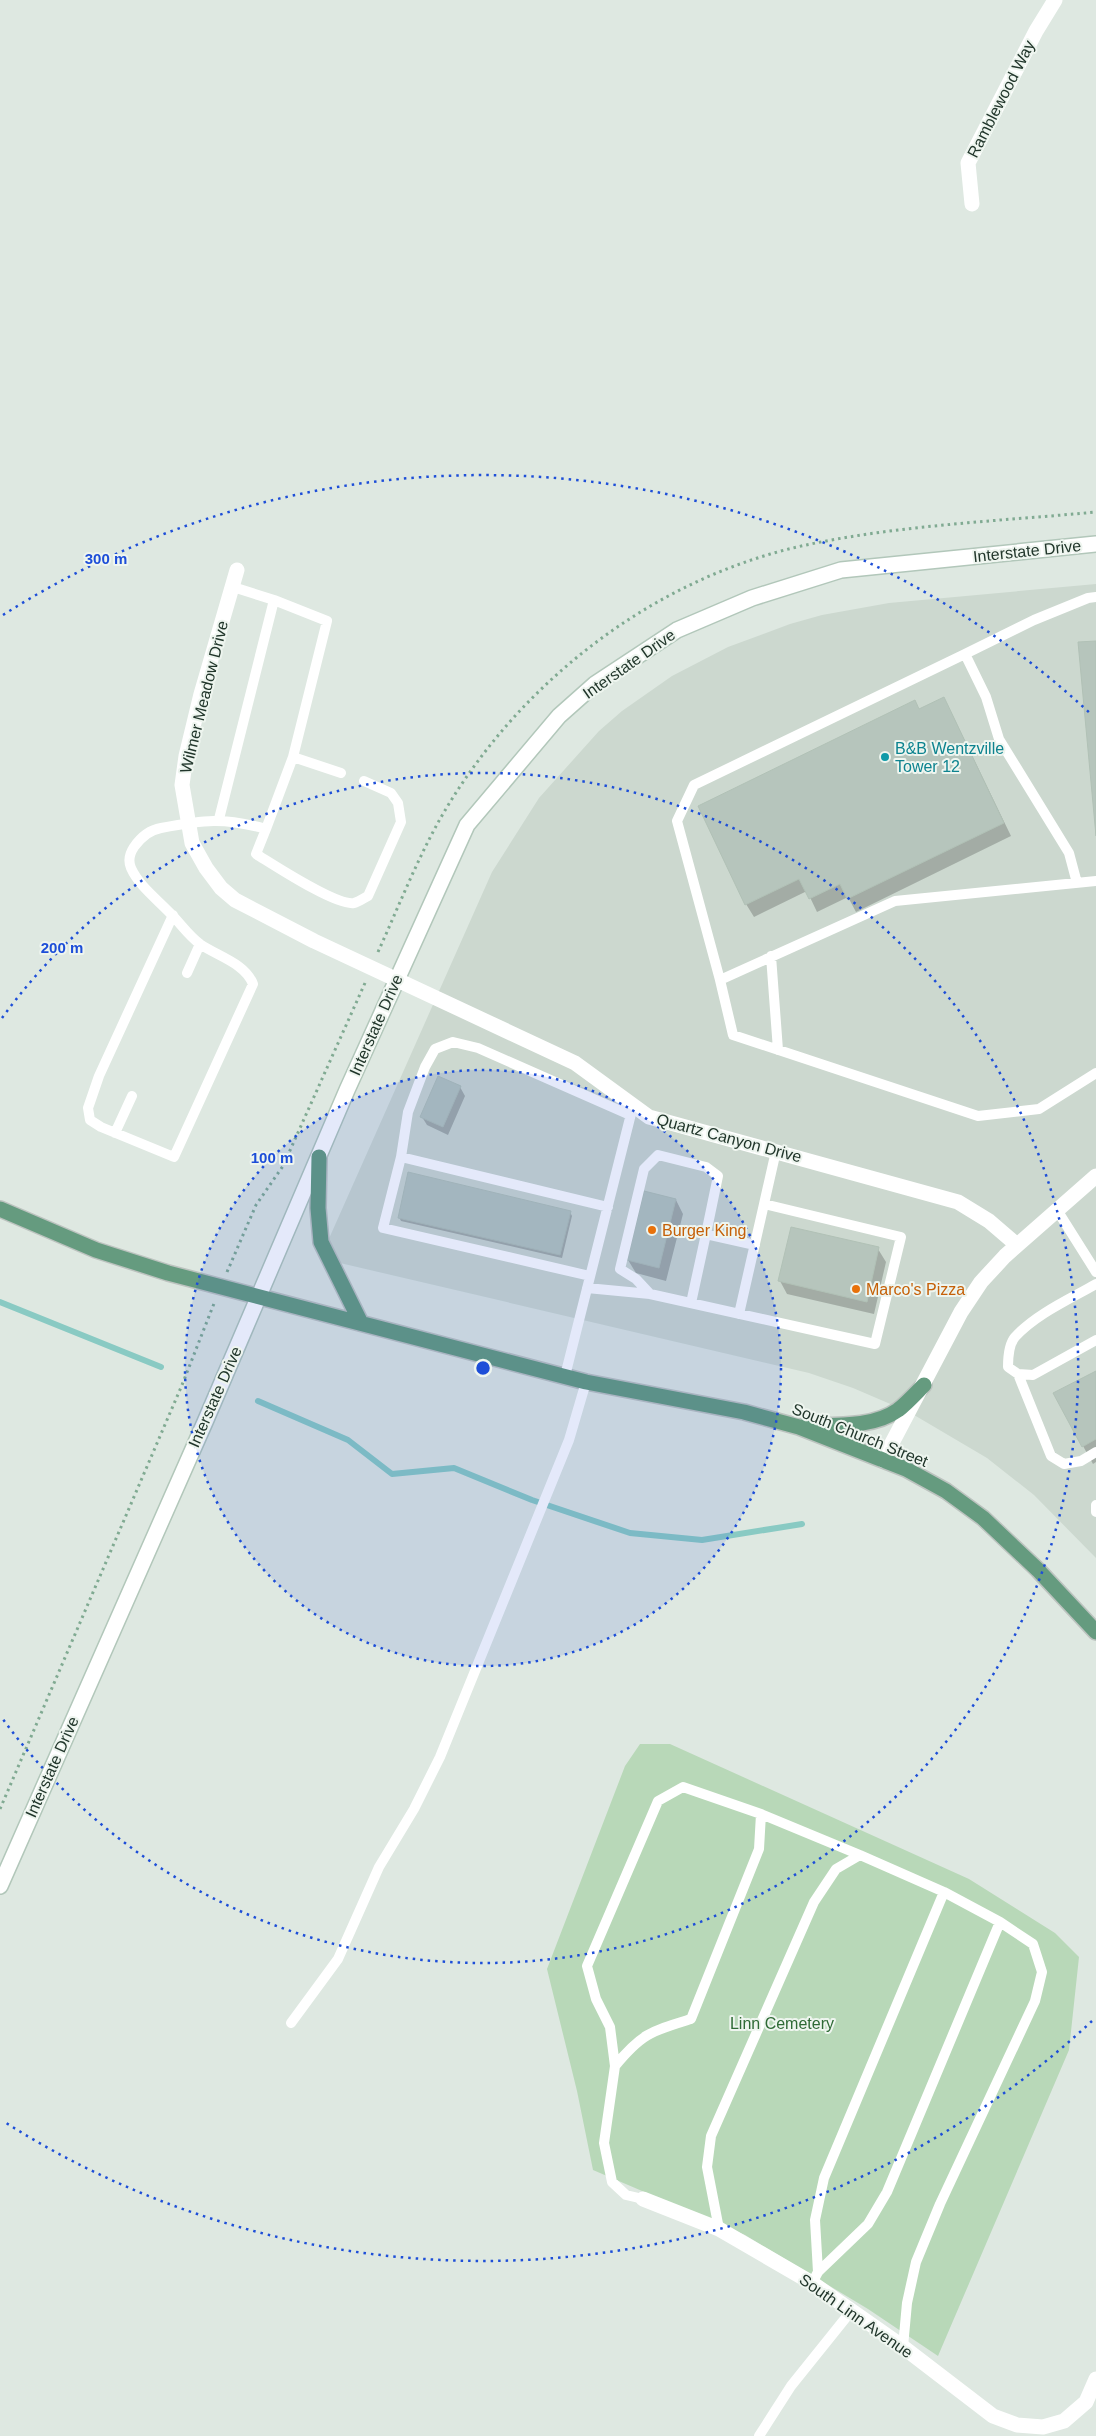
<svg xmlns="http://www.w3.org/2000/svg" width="1096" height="2436" font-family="Arial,sans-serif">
	<rect width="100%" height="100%" fill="#dee8e1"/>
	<path fill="#ccd8cf" d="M1096 584V1558L1034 1495 987 1458 909 1412 853 1388 809 1373 340 1263 327 1243 492 872 539 798 599 731 622 711 672 676 728 647 790 624 822 615 889 603Z"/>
	<path fill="#b8d8b8" d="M640 1744H670L969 1879 1055 1933 1079 1957 1069 2050 938 2356 868 2309 745 2235 593 2170 577 2091 547 1969 625 1766Z"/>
	<path fill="#0003" d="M919 710 951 712 1011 836 856 912 848 897 817 912 807 891 754 917 746 904Z
		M460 1087 465 1096 448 1135 427 1125 422 1117Z
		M676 1200 683 1214 666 1281 636 1273 628 1260Z
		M570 1212 572 1216 562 1258 401 1221 399 1217Z
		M878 1249 886 1262 874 1314 787 1294 780 1281Z
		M1096 1372V1462L1093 1464 1083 1446Z"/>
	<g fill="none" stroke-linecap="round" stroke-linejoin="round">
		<path stroke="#89cac3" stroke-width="6" d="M0 1302 161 1367
			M258 1401 348 1440 392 1474 454 1468 532 1500 630 1533 702 1540 802 1524"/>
	</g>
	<path fill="#b6c5bc" stroke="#b1c1b6" d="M1096 641V836L1078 642Z
		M944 697 1004 823 847 899 840 884 809 899 799 879 745 905 698 806 915 700 919 709Z
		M438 1076 461 1086 443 1127 420 1117Z
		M408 1172 571 1211 560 1255 398 1218Z
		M644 1191 676 1199 659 1268 627 1260Z
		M791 1227 879 1247 867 1302 778 1281Z
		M1096 1371V1439L1082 1447 1053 1393Z"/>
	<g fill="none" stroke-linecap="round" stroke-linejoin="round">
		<defs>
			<path id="secondary" d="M0 1886 205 1422 347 1090 467 825 559 716 595 684 677 630 752 598 841 570 1096 544"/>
			<path id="primary" d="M319 1157 318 1208 321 1242 361 1323
				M0 1209 96 1250 168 1273 586 1382 744 1412 799 1427 906 1469 946 1491 983 1518 1038 1570 1096 1632
				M805 1426C834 1425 873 1428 898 1410 907 1403 916 1393 924 1385"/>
		</defs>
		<use href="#secondary" stroke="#b2c7ba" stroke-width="18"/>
		<use href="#primary" stroke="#bcc3bf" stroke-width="18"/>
		<path stroke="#80aa92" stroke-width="3" stroke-dasharray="2.5 4" stroke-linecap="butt" d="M378 952C398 908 416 862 440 819 517 684 652 578 806 545 900 525 1000 521 1096 512
			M227 1272 256 1205 283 1166 365 983
			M0 1809 182 1385 215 1301"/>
		<path stroke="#fff" stroke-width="10" d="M233 587 274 600
			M965 654 1034 620 1088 598 1096 597
			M293 757 341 773
			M219 819 274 600 327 621 293 757 266 829
			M1096 881 895 901 720 980 733 1035 978 1116 1039 1109 1096 1073
			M173 915 99 1076 88 1108 90 1120 101 1127 174 1157 253 984C245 963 217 956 200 944 188 935 181 924 171 914 158 900 139 886 131 868 128 861 130 853 134 847 141 837 149 830 161 828 204 820 223 817 266 829L256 854C274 865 336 906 354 903 359 902 364 898 368 896L401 822 398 803 391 793 364 781
			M771 956 778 1050
			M187 973 200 944
			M720 980 677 821 694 785 965 654 986 697 999 739 1069 853 1077 883
			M115 1133 132 1096
			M401 1157 408 1112 425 1067 435 1049 453 1042 478 1048 630 1115
			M1057 1210 1096 1272
			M590 1276 383 1228 401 1157 608 1207
			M1096 1284C1070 1299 1036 1314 1015 1337 1009 1344 1008 1358 1008 1367L1018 1374 1033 1375 1096 1340
			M587 1288 650 1294 875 1344 901 1237 764 1204 776 1151
			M650 1294 636 1279 620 1269 644 1169 658 1155 706 1167 718 1176 706 1234
			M691 1303 706 1234 755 1245
			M739 1314 764 1204
			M1018 1374 1051 1456 1064 1464 1081 1461 1096 1452
			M565 1376 632 1110
			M1096 1505V1512
			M291 2023 338 1959 379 1867 414 1809 440 1757 569 1440 586 1382
			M615 2066C642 2033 652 2031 691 2019L759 1849 761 1814
			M643 2199 626 2195 612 2182 604 2143 615 2066 610 2027 596 1999 587 1966 658 1801 683 1787 761 1814 860 1855 944 1892 1000 1922 1033 1944 1042 1972 1035 2001 940 2204 916 2262 907 2303 903 2347
			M719 2229 707 2167 711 2136 814 1902 836 1869 860 1855
			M818 2272 868 2224 887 2192 1000 1922
			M812 2283 818 2272 815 2220 824 2178 944 1892
			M759 2436 791 2386 852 2310"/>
		<path stroke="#fff" stroke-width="15" d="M972 204 968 163 1036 31 1055 0
			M237 570 201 694 186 756 182 785 192 843 206 868 221 888 235 900 314 941 575 1063 649 1117 958 1202 989 1221 1017 1245
			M883 1460 961 1312 981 1282 1005 1256 1096 1176
			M643 2199 719 2229 812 2283 903 2347 993 2416 1017 2425 1043 2427 1064 2421 1086 2402 1096 2379"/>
		<use href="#secondary" stroke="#fff" stroke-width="15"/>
		<use href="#primary" stroke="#659b7f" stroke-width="15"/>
	</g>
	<circle cx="483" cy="1368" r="298" fill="#1d4ed8" fill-opacity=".12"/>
	<g fill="none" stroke="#1d4ed8" stroke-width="2.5" stroke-dasharray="2.5 5">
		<circle cx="483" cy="1368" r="298"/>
		<path d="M2 1018A595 595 0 1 1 2 1718"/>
		<path d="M1092 2021A893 893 0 0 1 3 2121M3 615A893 893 0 0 1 1092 715"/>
	</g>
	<circle fill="#0f9aa8" stroke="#eef5ef" stroke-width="2" cx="885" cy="757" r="5"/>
	<g fill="#e8710a" stroke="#eef5ef" stroke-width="2">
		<circle cx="652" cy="1230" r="5"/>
		<circle cx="856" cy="1289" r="5"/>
	</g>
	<g text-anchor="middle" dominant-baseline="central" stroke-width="4" stroke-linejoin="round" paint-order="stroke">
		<g font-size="16" fill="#21362b" stroke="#eef5ef">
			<text transform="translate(1001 99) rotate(-63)">Ramblewood Way</text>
			<text transform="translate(1027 551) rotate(-6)">Interstate Drive</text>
			<text transform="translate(629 664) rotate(-35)">Interstate Drive</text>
			<text transform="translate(204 697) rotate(-76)">Wilmer Meadow Drive</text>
			<text transform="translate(376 1025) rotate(-66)">Interstate Drive</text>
			<text transform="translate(729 1138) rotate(15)">Quartz Canyon Drive</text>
			<text transform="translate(215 1397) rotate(-66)">Interstate Drive</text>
			<text transform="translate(860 1435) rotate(22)">South Church Street</text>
			<text transform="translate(52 1767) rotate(-66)">Interstate Drive</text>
			<text transform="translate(856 2316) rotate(35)">South Linn Avenue</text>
		</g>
		<g font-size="16" fill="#0d838f" stroke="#eef5ef" text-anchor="start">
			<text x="895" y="748">B&amp;B Wentzville<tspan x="895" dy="18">Tower 12</tspan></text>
		</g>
		<g font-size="16" fill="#c56008" stroke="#eef5ef" text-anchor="start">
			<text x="662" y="1230">Burger King</text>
			<text x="866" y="1289">Marco's Pizza</text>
		</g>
		<g font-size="16" fill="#2e6a35" stroke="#eef5ef">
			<text x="782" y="2023">Linn Cemetery</text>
		</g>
	</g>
	<circle cx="483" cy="1368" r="8" fill="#1d4ed8" stroke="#eef5ef" stroke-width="2.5"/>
	<g font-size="15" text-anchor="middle" font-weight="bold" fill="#1d4ed8" stroke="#eef5ef" stroke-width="4" stroke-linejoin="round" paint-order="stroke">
		<text x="106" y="564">300 m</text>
		<text x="62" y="953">200 m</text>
		<text x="272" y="1163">100 m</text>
	</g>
</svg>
